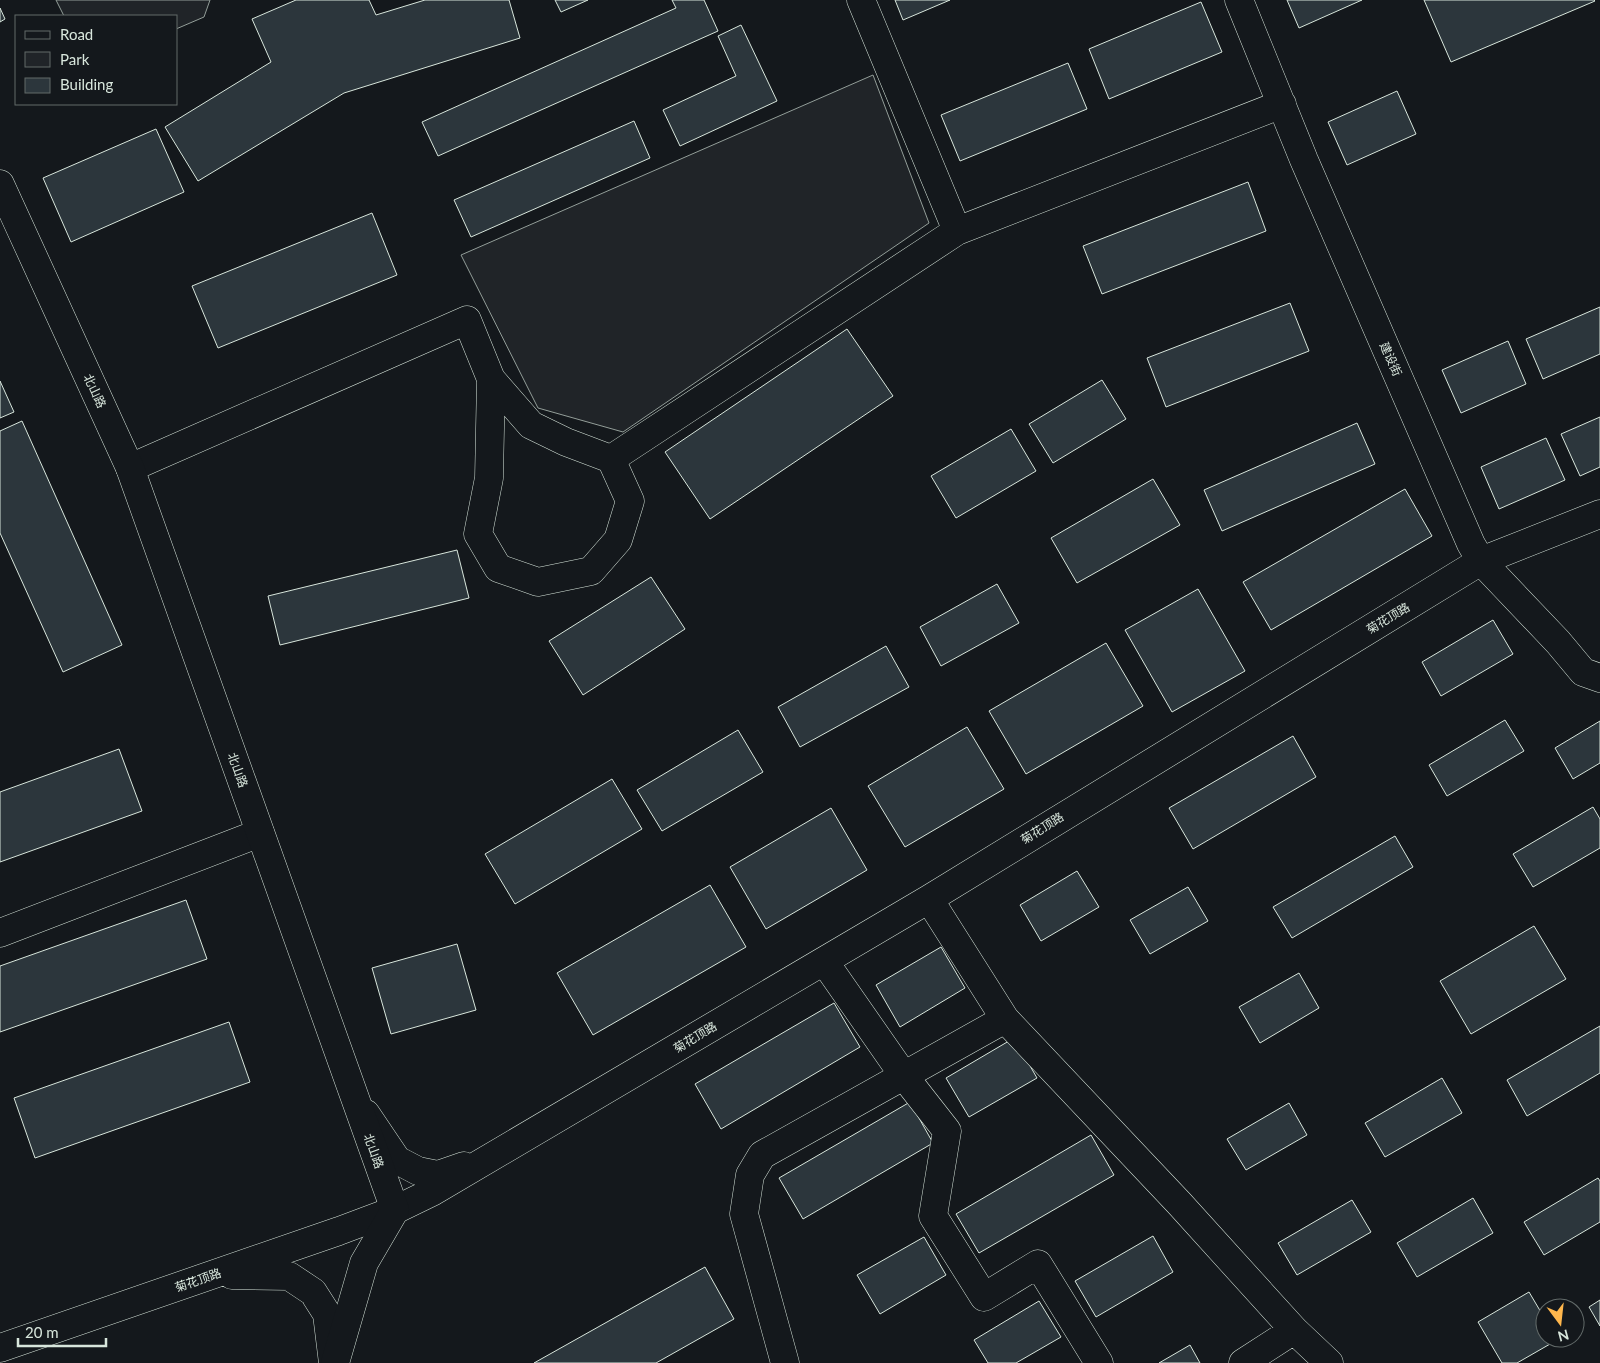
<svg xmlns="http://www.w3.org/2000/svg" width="1600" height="1363" font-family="Lato,'Noto Sans SC',sans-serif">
	<rect width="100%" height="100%" fill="#14181c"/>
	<path fill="#202428" stroke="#939e99" d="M56 0H210L204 17 176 29V16H64Z
		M873 75 929 223 623 432 538 408 461 255Z"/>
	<path fill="#2c363c" stroke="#d8e6dc" d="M296 0H369L376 15 425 0H509L520 38 344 93 198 181 165 127 271 62 252 19Z
		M555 0H588L561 12Z
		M672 0H704L718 31 438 156 422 122 676 8Z
		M895 0H950L903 20Z
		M1287 0H1362L1299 28Z
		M1424 0H1594L1595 1 1451 62Z
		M1201 2 1222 52 1109 99 1089 49Z
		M0 8 5 19 0 22Z
		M741 25 777 101 680 146 663 110 736 76 718 36Z
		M1068 63 1087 109 960 161 941 115Z
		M1397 91 1416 134 1347 165 1328 122Z
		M634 121 650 158 471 237 454 200Z
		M156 129 184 192 71 242 43 178Z
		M1248 182 1266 231 1102 294 1083 246Z
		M372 213 397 275 218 348 192 286Z
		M1290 303 1309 351 1166 407 1147 358Z
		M1600 307V354L1543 379 1526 339Z
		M847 329 893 396 710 519 665 452Z
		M1508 341 1526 384 1461 413 1442 370Z
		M1102 380 1126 419 1053 463 1029 424Z
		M0 381 14 412 0 418Z
		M1600 417V467L1580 476 1561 434Z
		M22 421 122 645 63 672 0 533V431Z
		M1357 423 1375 464 1222 531 1204 490Z
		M1011 429 1036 471 956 518 931 476Z
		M1546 438 1565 480 1499 509 1481 467Z
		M1153 479 1180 525 1077 583 1051 538Z
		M1405 489 1432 536 1271 630 1243 582Z
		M457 550 469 598 280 645 268 596Z
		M651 577 685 629 583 695 549 641Z
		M997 584 1019 623 941 666 920 627Z
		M1198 589 1245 671 1172 712 1125 630Z
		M1493 620 1513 654 1441 696 1422 662Z
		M1106 643 1143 706 1026 774 989 711Z
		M886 646 909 687 800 747 778 707Z
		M1505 720 1524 751 1447 796 1429 765Z
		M1600 721V763L1573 779 1555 748Z
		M967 727 1004 789 905 847 868 786Z
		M738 730 763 772 662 831 637 790Z
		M1293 736 1316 777 1193 849 1169 808Z
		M119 749 142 811 0 862V792Z
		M612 779 642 829 515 904 485 854Z
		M1593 807 1600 819V848L1533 887 1513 854Z
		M831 808 867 870 766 929 730 867Z
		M1395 836 1413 867 1292 938 1273 907Z
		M1077 871 1099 907 1041 941 1020 905Z
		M710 885 746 947 593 1035 557 973Z
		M1188 887 1208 921 1150 954 1130 920Z
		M186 900 207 959 0 1032V966Z
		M1534 926 1566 979 1471 1034 1440 981Z
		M457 944 476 1010 391 1034 372 968Z
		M941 947 965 988 900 1027 876 985Z
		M1299 973 1319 1008 1260 1043 1239 1007Z
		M834 1003 860 1047 721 1129 695 1084Z
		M229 1022 250 1082 35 1158 14 1098Z
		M1600 1026V1073L1527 1116 1507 1080Z
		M1014 1038 1037 1078 969 1117 946 1078Z
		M1442 1078 1462 1113 1385 1157 1365 1123Z
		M910 1102 933 1143 803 1219 779 1178Z
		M1289 1103 1307 1135 1246 1170 1227 1139Z
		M1091 1135 1114 1175 979 1253 956 1214Z
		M1598 1178 1600 1181V1222L1544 1255 1524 1222Z
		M1473 1198 1493 1233 1417 1277 1397 1243Z
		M1352 1200 1371 1232 1297 1275 1278 1243Z
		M1153 1236 1173 1272 1096 1317 1075 1281Z
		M924 1237 946 1275 880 1314 857 1275Z
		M705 1267 734 1319 656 1363H534Z
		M1529 1292 1545 1319V1338H1556L1557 1340 1517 1363H1502L1478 1322Z
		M1600 1300V1326L1589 1307Z
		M1039 1301 1061 1337 1016 1363H988L974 1340Z
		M1190 1345 1200 1363H1159Z"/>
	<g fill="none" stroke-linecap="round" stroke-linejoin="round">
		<defs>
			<path id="minor" d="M861 0 957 231
				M1239 0 1304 160 1471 544 1481 561 1558 642 1583 672 1600 678
				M491 379 531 425 566 442 611 459
				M130 468 467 320 491 379 489 478 478 534 498 568 538 582 591 571 618 540 630 501 611 459 957 231 1282 104
				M929 899 1005 1019 1179 1203 1294 1330 1329 1363
				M0 933 260 833
				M824 961 904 1076 947 1131 933 1216 984 1297 1038 1264 1099 1363
				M366 1114 397 1160 418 1171 438 1175 464 1166
				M232 1275 289 1276 313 1292 327 1314 333 1363
				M0 1348 339 1231 395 1210 432 1192 929 899 1481 561 1600 514
				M785 1363 744 1214 750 1175 762 1155 1005 1019
				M1243 1363 1294 1330"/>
			<path id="major" d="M0 184 130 468 395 1210 364 1263 335 1363"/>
		</defs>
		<use href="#minor" stroke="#d8e6dc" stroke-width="29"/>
		<use href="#major" stroke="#d8e6dc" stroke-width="29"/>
		<use href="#minor" stroke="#14181c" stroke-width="28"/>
		<use href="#major" stroke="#14181c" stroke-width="28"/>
	</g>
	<g text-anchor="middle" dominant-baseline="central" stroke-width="4" stroke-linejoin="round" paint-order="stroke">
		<g font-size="12" fill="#d8e6dc" stroke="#14181c">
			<text transform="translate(1391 359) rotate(66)">建设街</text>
			<text transform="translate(95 391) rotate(65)">北山路</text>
			<text transform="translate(1388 618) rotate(-31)">菊花顶路</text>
			<text transform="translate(238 770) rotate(70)">北山路</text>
			<text transform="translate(1042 828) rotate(-32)">菊花顶路</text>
			<text transform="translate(695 1037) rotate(-31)">菊花顶路</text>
			<text transform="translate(374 1151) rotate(70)">北山路</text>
			<text transform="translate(198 1280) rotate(-19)">菊花顶路</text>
		</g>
	</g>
	<rect x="15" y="15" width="162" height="90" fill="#14181c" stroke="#626a69"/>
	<rect x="25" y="31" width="25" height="8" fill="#14181c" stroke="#626a69"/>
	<text x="60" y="40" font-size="15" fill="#d8e6dc">Road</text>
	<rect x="25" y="52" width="25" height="15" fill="#202428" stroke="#626a69"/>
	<text x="60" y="65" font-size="15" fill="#d8e6dc">Park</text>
	<rect x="25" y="78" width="25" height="15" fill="#2c363c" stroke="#626a69"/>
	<text x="60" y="90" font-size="15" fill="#d8e6dc">Building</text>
	<g transform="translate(1560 1323) rotate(165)"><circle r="24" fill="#14181c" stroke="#626a69"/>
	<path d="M0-4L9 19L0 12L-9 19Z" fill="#ffb74d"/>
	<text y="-8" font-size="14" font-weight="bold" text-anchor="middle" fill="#d8e6dc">N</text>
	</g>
	<path d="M18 1338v8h88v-8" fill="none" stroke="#d8e6dc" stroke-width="2.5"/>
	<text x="25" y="1338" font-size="15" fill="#d8e6dc" stroke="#14181c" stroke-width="4" paint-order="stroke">20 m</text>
</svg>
